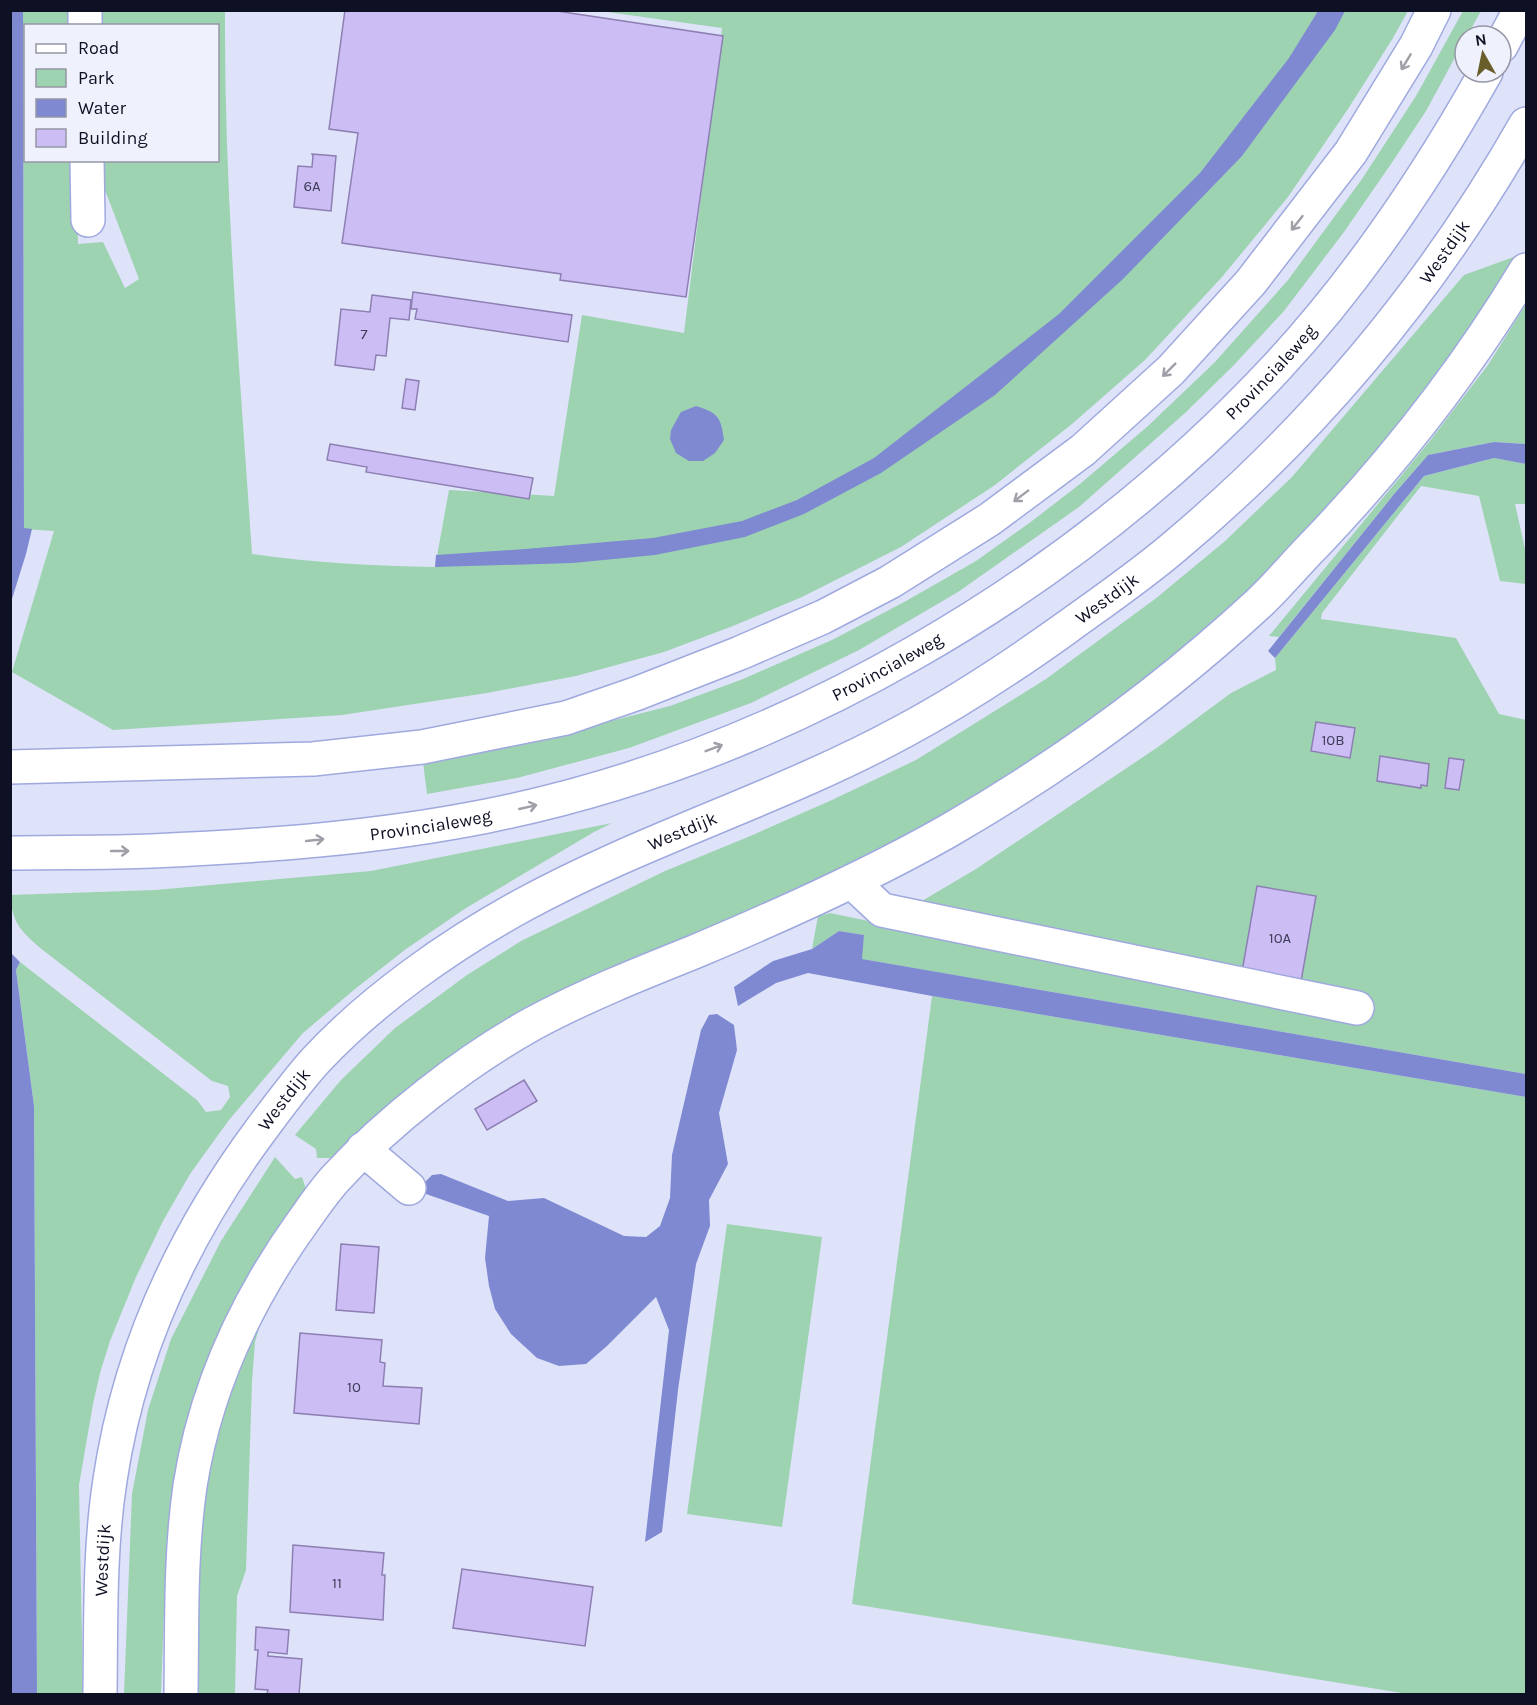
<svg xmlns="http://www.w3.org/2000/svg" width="1537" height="1705" font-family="Karla,sans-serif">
	<rect width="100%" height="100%" fill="#dfe3fa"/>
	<path fill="#9dd3b1" d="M23 11H75V25L26 26V160L77 161 78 244 103 242 125 288 139 279 100 177V161L218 160V26L98 25V11H225C224 192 240 373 252 554 313 563 374 566 435 567L449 490 554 496 582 315 684 333 722 28 600 11H1408L1393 38 1348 109 1288 197 1222 277 1145 360 1072 424 995 485 901 547 802 597 733 626 664 652 576 676 487 693 342 715 113 730 12 672 54 531 24 529Z
		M1463 11H1481L1467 36H1465V39L1426 111 1393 161 1344 232 1284 311 1232 367 1185 413 1079 507 958 592 859 650 751 703 629 748 517 778 427 794 422 754 583 728 670 706 743 679 834 639 906 601 976 561 1032 521 1080 484 1148 426 1215 362 1288 280 1362 179 1416 96Z
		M1519 255 1392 439 1253 586 1122 699 953 815 803 892 616 970 338 1158H317L316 1149 295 1135 341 1080 395 1028 467 975 521 941 665 871 748 837 832 800 916 760 1046 679 1155 599 1224 542 1292 477 1464 275Z
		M1526 304V444L1494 442 1428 455 1395 493 1279 637 1269 636 1429 442 1488 365Z
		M1494 458 1526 464V504H1515L1526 553V584L1500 581 1479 496 1421 486 1322 613 1321 619 1456 638 1499 714 1526 720V1074L861 959 864 935 839 931 812 949 818 916 830 913 883 924 976 869 1158 747 1231 693 1276 670 1275 658 1424 476Z
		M612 823 594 832 466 908 406 949 355 989 303 1033 229 1120 190 1174 163 1221 136 1277 110 1341 100 1373 93 1404 79 1485 83 1694H37L34 1106 16 970 20 962 197 1100 206 1112 221 1110 230 1097 228 1086 212 1081 39 947C19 929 13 923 10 895L155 890 371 871Z
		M932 996 1526 1097V1694H1408L852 1604Z
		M275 1157 295 1179 302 1177 308 1195 231 1312 190 1410 175 1477 166 1560 161 1694H124L132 1494 148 1410 171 1339 221 1241Z
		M727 1224 822 1237 782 1527 687 1514Z
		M262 1318 255 1342 252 1382 246 1570 237 1596 235 1694H196L197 1584 210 1443 229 1388Z"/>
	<path fill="#7e89d2" d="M23 10 24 528 32 529 26 554 11 602 10 11Z
		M1318 11H1345L1335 30 1242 156 1123 279 995 395 881 473 804 514 745 537 655 555 573 563 435 567 436 555 525 549 653 538 742 521 797 500 874 458 1059 314 1200 173 1289 58Z
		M696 406C718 413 721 417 724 440L715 453 703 461H689L676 453 670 439 671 430 681 412Z
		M1494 442 1526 444V464L1494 458 1424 476 1275 658 1268 651 1395 493 1428 455Z
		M839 931 864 935 862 959 1526 1074V1097L932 996 808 973 776 983 738 1006 734 987 773 961 812 949Z
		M11 953 20 962 16 970 34 1106 37 1694H10Z
		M717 1014 734 1025 737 1050 719 1113 728 1164 709 1200 710 1226 696 1264 678 1390 662 1532 645 1542 669 1330 656 1297 607 1346 586 1364 559 1366 537 1358 511 1334 495 1309 489 1286 485 1258 489 1216 426 1194 424 1183 432 1175 441 1174 508 1201 544 1198 624 1236 646 1237 660 1226 670 1198 672 1155 701 1030 709 1015Z"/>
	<path fill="#ccbef5" stroke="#8d7fb3" stroke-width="1.5" d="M345 10H550L723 36 686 297 560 280 561 274 342 243 358 133 329 129Z
		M312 154 336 156 331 211 294 207 298 166 312 167 313 156Z
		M413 292 572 315 568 342 415 319 417 309H411Z
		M372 295 411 300 409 320 390 318 386 356 376 355 374 370 335 365 341 309 370 312Z
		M406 379 419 381 415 410 402 408Z
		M330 444 533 478 529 499 366 472 367 467 327 460Z
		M1316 722 1355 728 1350 758 1311 751Z
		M1380 756 1429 764 1427 786 1421 785V788L1377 781Z
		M1449 758 1464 760 1459 790 1445 788Z
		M1257 886 1316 896 1299 993 1240 983Z
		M524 1080 537 1101 487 1130 475 1109Z
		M341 1244 379 1247 374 1313 336 1310Z
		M300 1333 382 1340 380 1362 385 1363 383 1386 422 1388 419 1424 294 1413Z
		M293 1545 384 1553 382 1575H385L383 1620 290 1612Z
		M462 1569 593 1587 585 1646 453 1628Z
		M256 1627 289 1630 287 1654 268 1652V1656L302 1659 299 1694H267L268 1690 255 1689 258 1650H255Z"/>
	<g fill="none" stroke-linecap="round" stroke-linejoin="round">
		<defs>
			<path id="minor" d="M85 10V26
				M87 160 88 220
				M852 882 882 910 1357 1008
				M363 1149 409 1188
				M181 1694C182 1625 180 1555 190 1486 205 1389 247 1299 304 1220 314 1206 324 1191 336 1178 388 1121 464 1062 532 1024 584 996 639 974 694 952 780 916 867 877 948 831 1059 767 1165 690 1259 603 1279 584 1297 562 1317 542 1396 459 1467 368 1526 270"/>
			<g id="major">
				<path d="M1501 46 1520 10"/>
				<path d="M10 767 313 759 422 747 566 718 638 693 740 653 823 617 890 582 990 519 1083 450 1171 370 1251 282 1351 152 1416 46 1434 10"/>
				<path id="s1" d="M10 853C58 852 105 853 152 851 264 846 377 838 487 816 782 757 1072 587 1276 368 1359 279 1427 177 1486 72"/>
				<path id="s2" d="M100 1694C101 1623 99 1551 110 1480 129 1352 183 1235 260 1131 278 1107 296 1082 316 1060 373 999 450 945 523 905 646 838 781 798 904 731 960 701 1013 666 1066 628 1102 602 1140 576 1174 547 1316 428 1435 284 1526 124"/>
			</g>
		</defs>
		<use href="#minor" stroke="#9fa9de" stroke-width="36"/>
		<use href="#major" stroke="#9fa9de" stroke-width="36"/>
		<use href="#minor" stroke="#fff" stroke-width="33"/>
		<use href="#major" stroke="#fff" stroke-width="33"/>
	</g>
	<defs><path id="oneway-shaft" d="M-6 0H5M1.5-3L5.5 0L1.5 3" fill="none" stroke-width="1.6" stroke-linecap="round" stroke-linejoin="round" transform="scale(1.5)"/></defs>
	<g stroke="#9f9fa7">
		<use href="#oneway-shaft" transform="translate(1406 62) rotate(121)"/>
		<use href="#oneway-shaft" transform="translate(1297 223) rotate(128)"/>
		<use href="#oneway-shaft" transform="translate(1169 370) rotate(135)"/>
		<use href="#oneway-shaft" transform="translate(1021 496) rotate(143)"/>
		<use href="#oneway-shaft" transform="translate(714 748) rotate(-21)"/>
		<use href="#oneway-shaft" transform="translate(528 807) rotate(-13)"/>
		<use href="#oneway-shaft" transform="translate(315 840) rotate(-6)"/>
		<use href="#oneway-shaft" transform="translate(120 851)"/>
	</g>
	<g text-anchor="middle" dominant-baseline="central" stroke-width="5" stroke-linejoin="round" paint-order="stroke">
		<g font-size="15" fill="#3e3c58">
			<text x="312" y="186">6A</text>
			<text x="364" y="334">7</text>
			<text x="1333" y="740">10B</text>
			<text x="1280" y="938">10A</text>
			<text x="354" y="1387">10</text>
			<text x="337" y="1583">11</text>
		</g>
		<g font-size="18" fill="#0e1023" stroke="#eff1fc">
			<text stroke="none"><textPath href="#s2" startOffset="2096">Westdijk</textPath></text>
			<text stroke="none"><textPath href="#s1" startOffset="1394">Provincialeweg</textPath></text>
			<text stroke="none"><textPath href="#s2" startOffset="1610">Westdijk</textPath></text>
			<text stroke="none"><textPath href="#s1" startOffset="908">Provincialeweg</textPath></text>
			<text stroke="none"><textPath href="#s1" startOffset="422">Provincialeweg</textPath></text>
			<text stroke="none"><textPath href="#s2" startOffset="1124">Westdijk</textPath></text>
			<text stroke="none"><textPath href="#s2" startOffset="638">Westdijk</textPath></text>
			<text stroke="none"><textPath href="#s2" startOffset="134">Westdijk</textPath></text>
		</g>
	</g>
	<rect width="1537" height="1705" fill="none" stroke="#0e1023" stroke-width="24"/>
	<rect x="24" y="24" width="195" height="138" fill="#eff1fc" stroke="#9597a5" stroke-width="1.5"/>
	<rect x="36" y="44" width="30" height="9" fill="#ffffff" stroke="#9597a5" stroke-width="1.5"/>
	<text x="78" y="54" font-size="18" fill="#0e1023">Road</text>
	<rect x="36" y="69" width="30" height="18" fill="#9dd3b1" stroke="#9597a5" stroke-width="1.5"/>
	<text x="78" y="84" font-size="18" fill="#0e1023">Park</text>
	<rect x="36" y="99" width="30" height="18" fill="#7e89d2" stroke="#9597a5" stroke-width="1.5"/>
	<text x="78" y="114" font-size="18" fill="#0e1023">Water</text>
	<rect x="36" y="129" width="30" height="18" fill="#ccbef5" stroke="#9597a5" stroke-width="1.5"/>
	<text x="78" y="144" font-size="18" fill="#0e1023">Building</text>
	<g transform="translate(1483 54) rotate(351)"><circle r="28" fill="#eff1fc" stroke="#9597a5" stroke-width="1.5"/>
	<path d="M0-4.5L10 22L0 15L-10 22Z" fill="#695d2a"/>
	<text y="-9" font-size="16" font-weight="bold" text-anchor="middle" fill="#0e1023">N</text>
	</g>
</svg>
